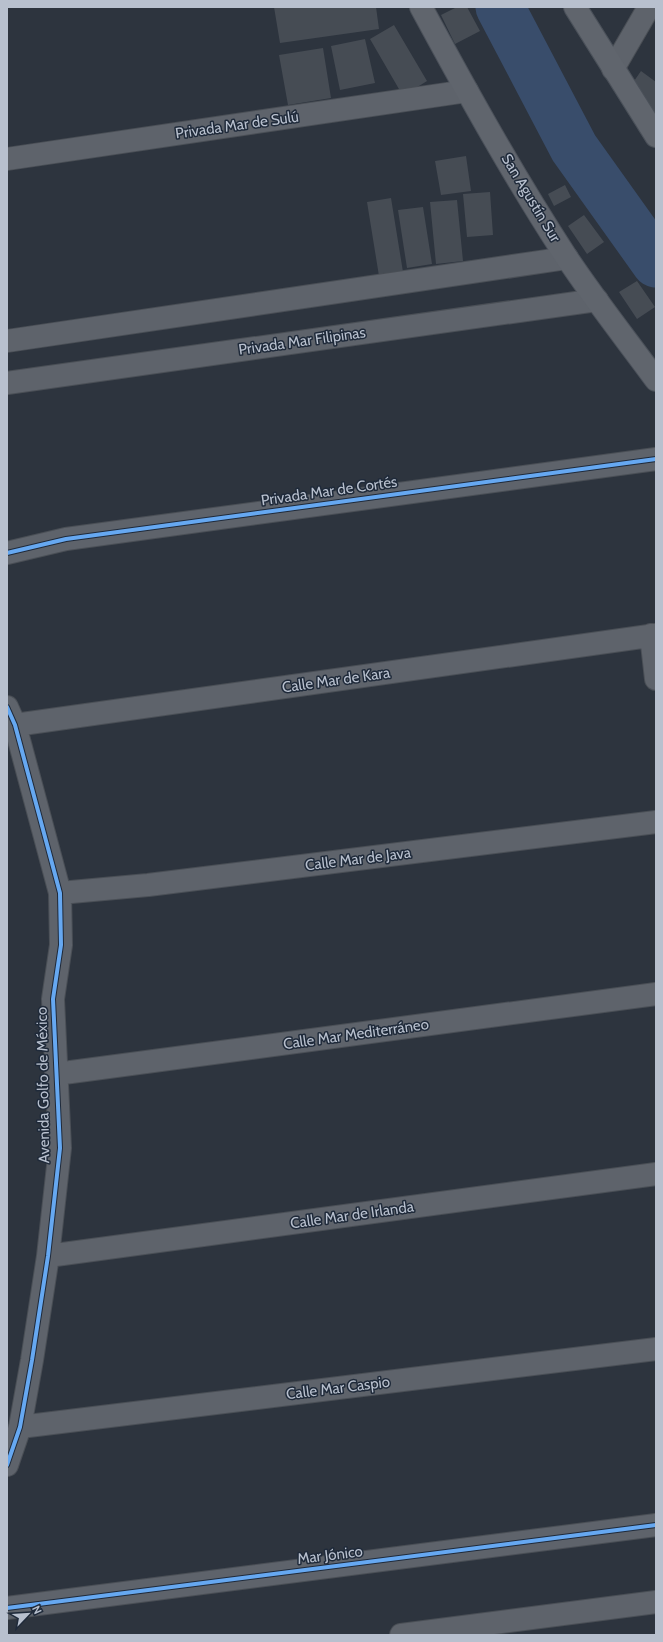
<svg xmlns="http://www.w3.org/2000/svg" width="663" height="1642" font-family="Cabin,sans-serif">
	<rect width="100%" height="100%" fill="#2d343e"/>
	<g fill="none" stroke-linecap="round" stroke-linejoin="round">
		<path stroke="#394d6b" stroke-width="49" d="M500 7 574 148 656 263"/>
	</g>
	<path fill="#464c54" d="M274 7H376L379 29 280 43Z
		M457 7H467L480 31 455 44 441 15Z
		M394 25 427 81 403 96 370 39Z
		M365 39 375 83 340 90 331 46Z
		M323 48 331 98 288 105 279 55Z
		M641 71 656 82V118L632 84Z
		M466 156 471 191 441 195 435 161Z
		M565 185 571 197 554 206 548 194Z
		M490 192 493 235 467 237 463 194Z
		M391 198 403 272 379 276 367 202Z
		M457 200 463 261 436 264 430 202Z
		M423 207 432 264 407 268 398 210Z
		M584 215 604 242 587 254 568 226Z
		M637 281 655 307 637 319 619 292Z"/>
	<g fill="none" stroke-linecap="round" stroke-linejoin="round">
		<defs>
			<path id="minor" d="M613 69 649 7
				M7 159 467 91
				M7 341 567 258
				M7 383 597 300
				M7 553 66 539 656 459
				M651 635 656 679
				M7 707 15 725 60 893 61 945 53 999 60 1148 48 1256 32 1360 20 1427 7 1465
				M15 725 656 635
				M60 893 148 885 656 822
				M56 1074 656 994
				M48 1256 656 1174
				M20 1427 656 1349
				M7 1608 656 1525
				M401 1635 656 1602"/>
			<path id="major" d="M421 7C467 92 514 177 567 258 595 300 626 339 656 380
				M575 7 656 136"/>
		</defs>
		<use href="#minor" stroke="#4a4f56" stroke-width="24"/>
		<use href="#major" stroke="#4b515a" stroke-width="24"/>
		<use href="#minor" stroke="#5e636b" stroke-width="22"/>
		<use href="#major" stroke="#60656d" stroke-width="22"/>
		<defs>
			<path id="cycleway" d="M7 553 66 539 656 459
				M7 707 15 725 60 893 61 945 53 999 60 1148 48 1256 32 1360 20 1427 7 1465
				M7 1608 656 1525"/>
		</defs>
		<use href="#cycleway" stroke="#1f2a3a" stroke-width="6"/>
		<use href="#cycleway" stroke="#66a8f1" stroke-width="4"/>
	</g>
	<g text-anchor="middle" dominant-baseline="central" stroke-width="3" stroke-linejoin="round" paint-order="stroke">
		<g font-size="15" fill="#b8c0ce" stroke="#1f2a3a">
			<text transform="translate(237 125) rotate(-8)">Privada Mar de Sulú</text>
			<text transform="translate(531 198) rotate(59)">San Agustín Sur</text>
			<text transform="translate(302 341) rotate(-8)">Privada Mar Filipinas</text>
			<text transform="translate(329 491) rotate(-8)">Privada Mar de Cortés</text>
			<text transform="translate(336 680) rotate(-8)">Calle Mar de Kara</text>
			<text transform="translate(358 859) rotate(-7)">Calle Mar de Java</text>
			<text transform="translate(356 1034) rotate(-8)">Calle Mar Mediterráneo</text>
			<text transform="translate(43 1085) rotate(-91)">Avenida Golfo de México</text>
			<text transform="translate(352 1215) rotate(-8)">Calle Mar de Irlanda</text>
			<text transform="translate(338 1388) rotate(-7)">Calle Mar Caspio</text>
			<text transform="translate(330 1555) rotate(-7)">Mar Jónico</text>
		</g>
	</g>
	<rect width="663" height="1642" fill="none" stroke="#b8c0ce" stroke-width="16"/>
	<g transform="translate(28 1614) rotate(65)" stroke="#1f2a3a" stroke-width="3" paint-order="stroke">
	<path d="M0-3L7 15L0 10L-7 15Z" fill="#b8c0ce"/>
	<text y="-6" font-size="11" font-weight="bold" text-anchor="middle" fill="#b8c0ce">N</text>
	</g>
</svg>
